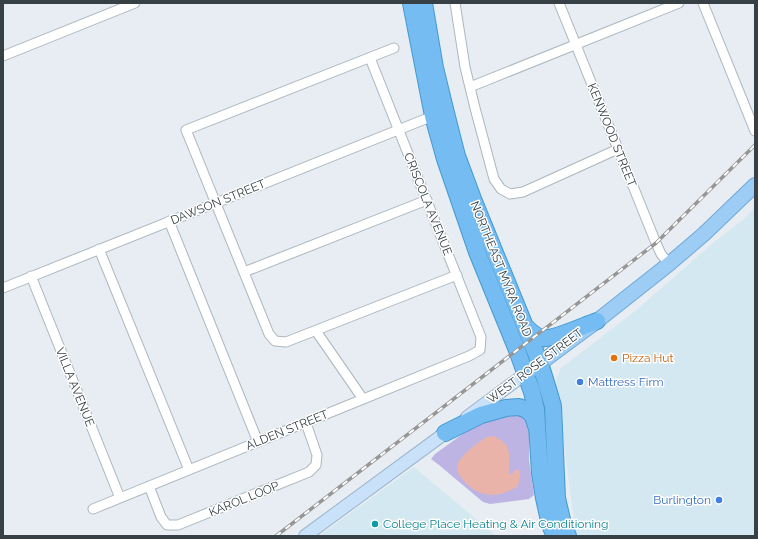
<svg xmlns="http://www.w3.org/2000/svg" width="758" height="539" font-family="Raleway,sans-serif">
	<rect width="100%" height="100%" fill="#e7edf2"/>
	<path fill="#d4e8f2" d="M755 207V536H576L556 380 561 368 634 312 713 243 744 219Z
		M414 467 496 536H319Z"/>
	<path fill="#bdb4e3" d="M510 412 524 416 529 427V460L534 495 529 499 490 504 483 502 439 465 431 459 435 454 471 428 484 421Z"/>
	<path fill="#eab3a9" d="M493 436C508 443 510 447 509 465 509 469 508 471 510 475L513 473 515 470H519L520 476 518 486C499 498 480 499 464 481 461 477 457 473 457 468 456 459 479 441 487 437 487 437 492 436 493 436Z"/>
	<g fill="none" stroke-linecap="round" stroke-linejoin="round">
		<defs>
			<path id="street" d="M455 3 465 67 475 108 494 179 501 189 510 194 523 192 618 149
				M559 3 656 243 661 254 669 264
				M703 3 755 131
				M394 48 186 130 269 334 275 341 286 342 457 275
				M3 56 135 3
				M470 87 679 3
				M169 221 258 442
				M99 249 189 470
				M244 272 427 200
				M31 276 120 498
				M3 288 433 116
				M316 331 363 399
				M149 486 161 517 167 525H178L309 472 316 465 317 455 306 423
				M93 509 469 356 480 350 481 337 370 58"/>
			<path id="secondary" d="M467 417 525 374
				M305 536 452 428"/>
			<path id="primary" d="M532 369 597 321 669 264 704 234 755 185"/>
			<path id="highway" d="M411 3 433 116 445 159 477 252 517 350 532 392 536 409 540 473 544 498 550 525 555 536
				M424 3 435 68 446 113 457 156 473 199 540 363 548 389 553 406 557 498 563 524 568 536
				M525 326C530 331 536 337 543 338 553 340 585 325 597 321
				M445 433 481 415 506 408 519 407 527 410 533 416 536 426"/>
		</defs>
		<use href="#street" stroke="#abb6bd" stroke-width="11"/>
		<use href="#secondary" stroke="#9bb5ce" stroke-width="14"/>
		<use href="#primary" stroke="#6fa9d9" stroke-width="16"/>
		<use href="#highway" stroke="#449acf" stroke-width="18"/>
		<use href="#street" stroke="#fff" stroke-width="9"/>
		<use href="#secondary" stroke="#cae1fa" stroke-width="12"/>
		<use href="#primary" stroke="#9dccf5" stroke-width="14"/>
		<use href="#highway" stroke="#74bcf1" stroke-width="16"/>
		<defs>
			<path id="rail" d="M276 536 656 243 755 145"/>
		</defs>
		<use href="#rail" stroke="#969696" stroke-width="3.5"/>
		<use href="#rail" stroke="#fff" stroke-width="2" stroke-dasharray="6" stroke-linecap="butt"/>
	</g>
	<circle fill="#e8710a" stroke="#fff" stroke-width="1.5" cx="614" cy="358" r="4"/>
	<g fill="#3f7fe0" stroke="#fff" stroke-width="1.5">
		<circle cx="580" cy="382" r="4"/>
		<circle cx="719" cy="500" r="4"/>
	</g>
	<circle fill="#0f9aa8" stroke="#fff" stroke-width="1.5" cx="375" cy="524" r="4"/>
	<g text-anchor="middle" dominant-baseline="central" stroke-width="3" stroke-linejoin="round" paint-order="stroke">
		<g font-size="12" fill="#374045" stroke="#fff">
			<text transform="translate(612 135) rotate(68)">KENWOOD STREET</text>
			<text transform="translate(218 202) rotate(-22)">DAWSON STREET</text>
			<text transform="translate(428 204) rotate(68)">CRISCOLA AVENUE</text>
			<text transform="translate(501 269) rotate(68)">NORTHEAST MYRA ROAD</text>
			<text transform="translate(535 366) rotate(-37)">WEST ROSE STREET</text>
			<text transform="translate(75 387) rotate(68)">VILLA AVENUE</text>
			<text transform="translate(287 430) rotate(-22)">ALDEN STREET</text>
			<text transform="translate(244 499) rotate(-22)">KAROL LOOP</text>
		</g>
		<g font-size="12" fill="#c56008" stroke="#fff" text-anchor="start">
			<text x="622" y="358">Pizza Hut</text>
		</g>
		<g font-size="12" fill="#366cbe" stroke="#fff" text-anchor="start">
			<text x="588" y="382">Mattress Firm</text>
			<text x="711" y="500" text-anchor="end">Burlington</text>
		</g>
		<g font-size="12" fill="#0d838f" stroke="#fff" text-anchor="start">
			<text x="383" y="524">College Place Heating &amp; Air Conditioning</text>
		</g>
	</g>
	<rect width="758" height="539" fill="none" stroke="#374045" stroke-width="8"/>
</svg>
